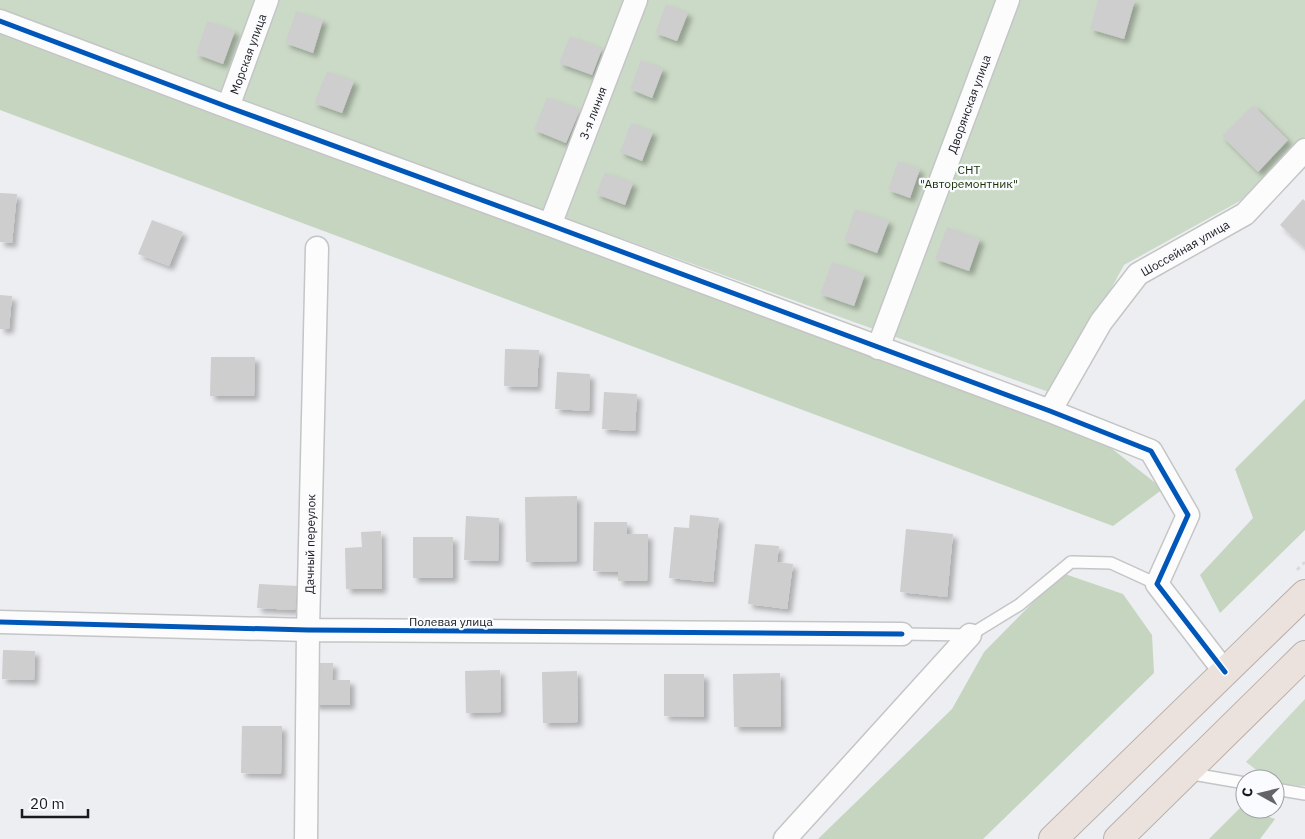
<svg xmlns="http://www.w3.org/2000/svg" width="1305" height="839" font-family="'IBM Plex Sans',sans-serif">
	<defs>
		<filter id="shadow"><feDropShadow dx="4.5" dy="4.5" stdDeviation="2.5" flood-color="#0004"/></filter>
	</defs>
	<rect width="100%" height="100%" fill="#edeef1"/>
	<path fill="#cbdac6" d="M0 0H1305V137L1240 201 1124 265 1054 394 217 93 0 11Z
		M1305 699V786L1275 785V779H1268L1246 762Z"/>
	<path fill="#c5d5c0" d="M0 30 1101 440 1163 489 1113 526 0 110Z
		M1305 399V530L1220 613 1200 575 1253 518 1235 469Z
		M1062 573 1123 594 1152 635 1154 673 983 839H818L952 709 984 652Z
		M1241 807 1275 819 1260 839H1209Z"/>
	<path fill="#cececf" filter="url(#shadow)" d="M1098 0H1135L1124 39 1090 29Z
		M666 4 688 13 677 41 655 33Z
		M296 11 323 20 313 53 285 43Z
		M207 21 235 31 223 64 196 54Z
		M570 36 602 49 592 75 559 63Z
		M641 60 663 69 652 98 630 89Z
		M327 71 354 81 342 113 314 103Z
		M547 97 580 110 566 143 534 130Z
		M1253 105 1288 140 1258 172 1222 136Z
		M631 123 653 132 642 161 620 152Z
		M898 161 920 169 910 198 888 190Z
		M605 172 633 183 625 205 596 194Z
		M0 193 17 194 12 243 0 242Z
		M1303 199 1305 201V248L1280 225Z
		M855 209 889 221 877 253 844 241Z
		M152 220 183 232 169 266 138 254Z
		M947 227 980 239 969 271 935 259Z
		M832 262 865 274 854 306 820 294Z
		M0 295 12 296 9 329H0Z
		M505 349 539 350 537 387 504 386Z
		M211 357H255L254 396H210Z
		M557 372 590 374 589 411 555 409Z
		M604 392 637 394 635 431 602 429Z
		M577 496V561L526 562 525 497Z
		M690 515 719 518 713 582 669 578 674 527 689 528Z
		M466 516 499 518 498 561 464 560Z
		M594 522H627V534H648L647 581H618V572L593 571Z
		M906 529 953 534 947 597 900 592Z
		M381 531 382 589H346L345 548 362 547 361 532Z
		M413 537H453V578H413Z
		M755 544 779 546 777 562 793 564 787 609 748 604Z
		M259 584 297 586 295 610 257 608Z
		M3 650 35 651 34 680 2 679Z
		M313 663H333L332 680H350V705H313Z
		M500 670 501 712 466 713 465 671Z
		M577 671 578 722 543 723 542 672Z
		M780 673 781 727H734L733 674Z
		M664 674H704V717L664 716Z
		M242 726H282L281 774 241 773Z"/>
	<g fill="none" stroke-linecap="round" stroke-linejoin="round">
		<defs>
			<path id="lane" d="M902 634 970 635 1019 605 1071 562 1111 563 1157 584
				M1187 773 1245 783
				M1275 789 1305 794"/>
			<path id="street" d="M0 21 228 107 550 225 1050 411 1151 451 1188 515 1157 584 1225 672
				M228 107 267 0
				M550 225 636 0
				M878 348 1008 0
				M1050 411 1101 322 1138 274 1245 214 1305 150
				M0 622 308 630 902 634
				M306 839 308 630 317 248
				M785 839 970 635"/>
			<path id="highway" d="M1053 839 1305 594
				M1118 839 1305 655"/>
		</defs>
		<use href="#lane" stroke="#c4c5c7" stroke-width="14"/>
		<use href="#street" stroke="#c4c5c7" stroke-width="25"/>
		<use href="#highway" stroke="#b9b0ac" stroke-width="30"/>
		<path stroke="#d9dada" stroke-width="3" stroke-dasharray="4 4" stroke-linecap="butt" d="M1297 570 1305 562"/>
		<use href="#lane" stroke="#fcfcfd" stroke-width="11"/>
		<use href="#street" stroke="#fcfcfd" stroke-width="22"/>
		<use href="#highway" stroke="#ebe2dd" stroke-width="28"/>
		<defs>
			<path id="cycleway" d="M0 21 228 107 550 225 1050 411 1151 451 1188 515 1157 584 1225 672
				M0 622 308 630 902 634"/>
		</defs>
		<use href="#cycleway" stroke="#fafbfe" stroke-width="8"/>
		<use href="#cycleway" stroke="#0057b8" stroke-width="5"/>
	</g>
	<g text-anchor="middle" dominant-baseline="central" stroke-width="4.5" stroke-linejoin="round" paint-order="stroke">
		<g font-size="12" fill="#1a1a1c" stroke="#fafbfe">
			<text transform="translate(248 54) rotate(-70)">Морская улица</text>
			<text transform="translate(969 104) rotate(-70)">Дворянская улица</text>
			<text transform="translate(593 113) rotate(-69)">3-я линия</text>
			<text transform="translate(1185 248) rotate(-30)">Шоссейная улица</text>
			<text transform="translate(310 544) rotate(-89)">Дачный переулок</text>
			<text x="451" y="621">Полевая улица</text>
		</g>
		<g font-size="12" fill="#173105" stroke="#fafbfe">
			<text x="969" y="169">СНТ<tspan x="969" dy="14">"Авторемонтник"</tspan></text>
		</g>
	</g>
	<g transform="translate(1260 794) rotate(278)"><circle r="24" fill="#fafbfe" stroke="#a0a1a4"/>
	<path d="M0-4L9 19L0 12L-9 19Z" fill="#646467"/>
	<text y="-8" font-size="14" font-weight="bold" text-anchor="middle" fill="#1a1a1c">С</text>
	</g>
	<path d="M22 809v8h66v-8" fill="none" stroke="#1a1a1c" stroke-width="2.5"/>
	<text x="30" y="809" font-size="15" fill="#1a1a1c" stroke="#fafbfe" stroke-width="4" paint-order="stroke">20 m</text>
</svg>
